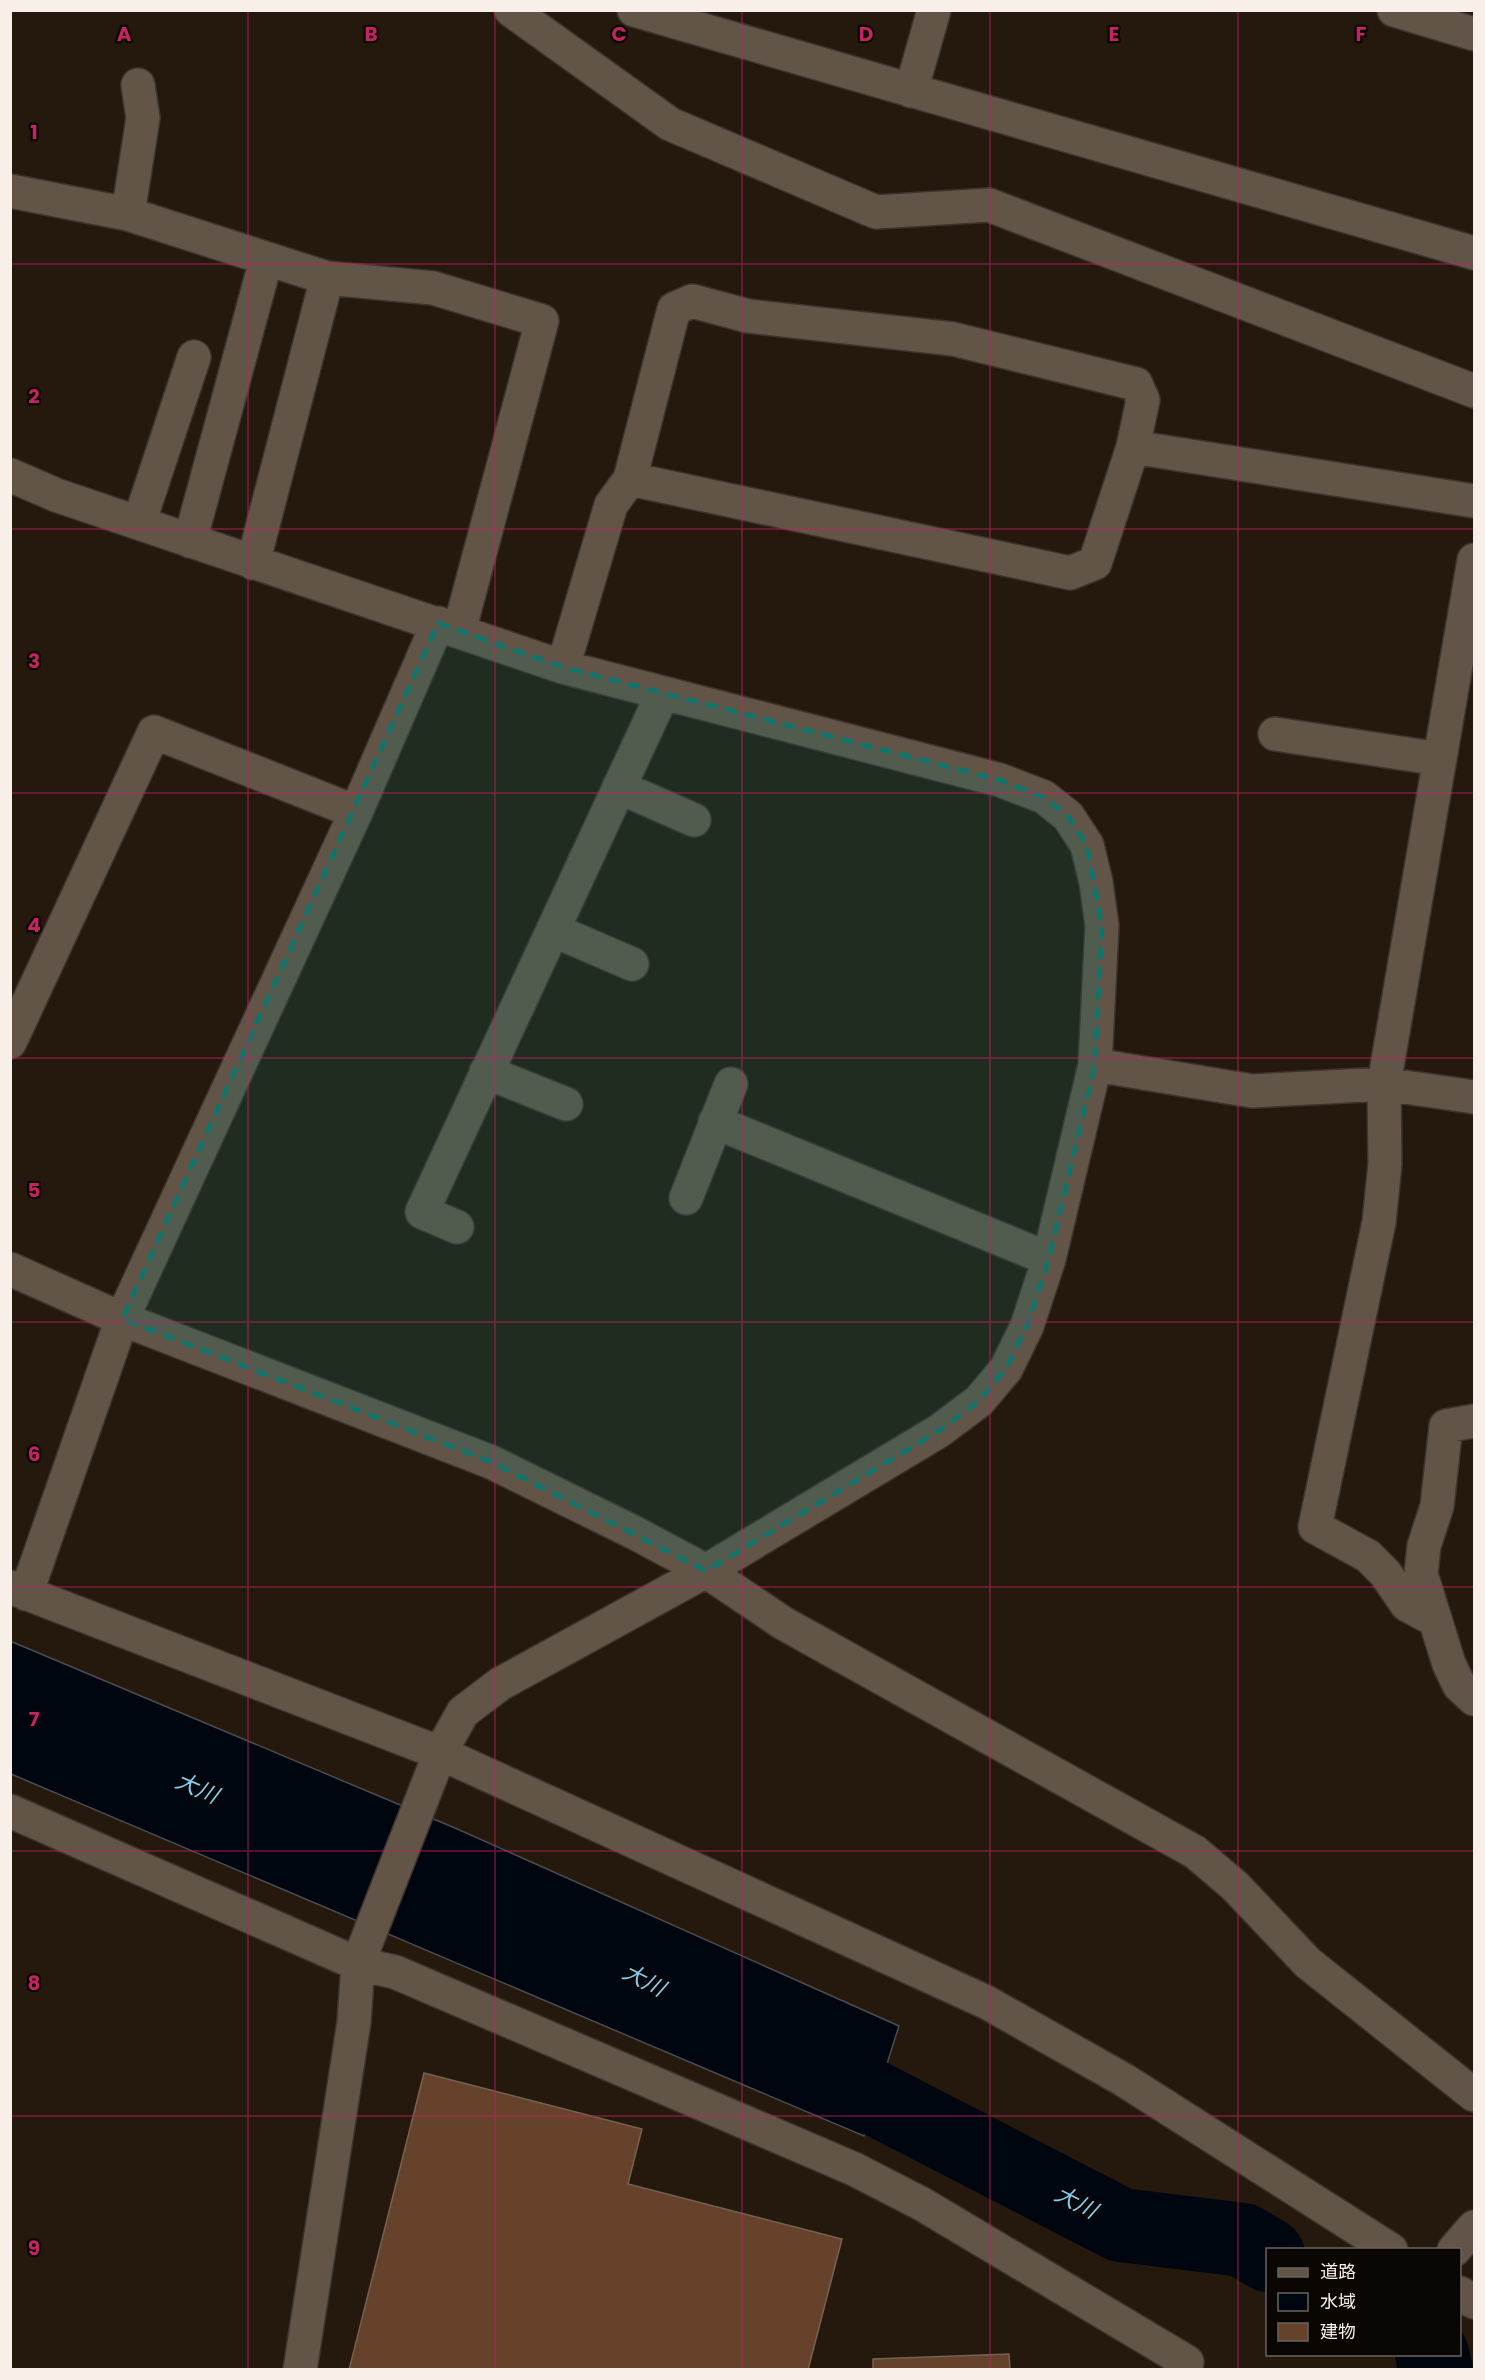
<svg xmlns="http://www.w3.org/2000/svg" width="1485" height="2380" font-family="Poppins,'Noto Sans JP',sans-serif">
	<rect width="100%" height="100%" fill="#25190d"/>
	<path fill="#00060f" stroke="#4a4c50" stroke-width="1.5" d="M10 1641 455 1828 899 2026 864 2136 11 1774Z"/>
	<g fill="none" stroke-linecap="round" stroke-linejoin="round">
		<path stroke="#00060f" stroke-width="74" d="M786 2052 1121 2225 1243 2240 1268 2255
			M1432 2354 1436 2370"/>
	</g>
	<path fill="#67422b" stroke="#746257" stroke-width="1.5" d="M424 2073 642 2129 628 2184 842 2239 808 2370H349Z
		M1009 2354 1010 2370H873V2359Z"/>
	<g fill="none" stroke-linecap="round" stroke-linejoin="round">
		<defs>
			<path id="minor" d="M511 10 670 124 876 212 989 205 1474 391
				M634 10 1474 253
				M1394 10 1474 34
				M911 91 934 10
				M10 191 128 214 327 278 253 563
				M128 214 143 118 138 85
				M327 278 433 288 542 321 459 631
				M1133 447 1474 501
				M10 475 56 495 563 667 1000 780 1044 797 1068 816 1087 845 1096 882 1102 926 1095 1065 1049 1259 1027 1326 1006 1369 979 1401 939 1431 706 1571 500 1684 463 1712 440 1753 364 1948 358 1964 354 2022 300 2370
				M139 523 194 357
				M190 541 266 260
				M563 667 611 505 630 479 1070 573 1095 563 1133 447 1143 400 1136 384 953 339 748 316 692 301 674 309 630 479
				M1275 734 1440 759
				M619 787 694 820
				M553 930 632 964
				M10 1042 154 732 356 812
				M1095 1065 1252 1091 1384 1084 1474 1097
				M486 1072 566 1104
				M715 1122 1049 1259
				M686 1198 731 1084
				M457 1227 422 1212 663 693
				M10 1269 122 1319 491 1462 635 1533 706 1571 783 1623 1195 1852 1235 1886 1308 1963 1474 2095
				M1474 1421 1446 1426 1437 1506 1424 1546 1421 1574 1449 1664 1459 1685 1474 1699
				M10 1587 440 1753 986 2002 1124 2080 1391 2250
				M26 1594 122 1319 356 812 438 623
				M1435 1620 1407 1605 1385 1573 1368 1556 1315 1527 1379 1222 1385 1164 1384 1084 1474 560
				M10 1811 358 1964 395 1972 854 2169 922 2204 1187 2362
				M1454 2250 1474 2227
				M1460 2293 1474 2302"/>
		</defs>
		<use href="#minor" stroke="#3c342e" stroke-width="36"/>
		<use href="#minor" stroke="#625547" stroke-width="33"/>
	</g>
	<path fill="#0f766e" fill-opacity="0.2" stroke="#0f766e" stroke-width="4.5" stroke-dasharray="12 8" stroke-linejoin="round" d="M438 623 563 667 1000 780 1044 797 1068 816 1087 845 1102 926 1095 1065 1049 1259 1027 1326 1006 1369 979 1401 939 1431 706 1571 491 1462 122 1319Z"/>
	<path fill="none" stroke="#c52362" stroke-width="1.5" stroke-opacity="0.55" d="M248 10V2370M495 10V2370M742 10V2370M990 10V2370M1238 10V2370M10 264H1474M10 529H1474M10 793H1474M10 1058H1474M10 1322H1474M10 1587H1474M10 1851H1474M10 2116H1474"/>
	<g text-anchor="middle" dominant-baseline="central" stroke-width="4.5" stroke-linejoin="round" paint-order="stroke">
		<g font-size="22" font-style="italic" fill="#83cdf5" stroke="#0a0603">
			<text transform="translate(197 1788) rotate(23)">大川</text>
			<text transform="translate(644 1980) rotate(27)">大川</text>
			<text transform="translate(1076 2202) rotate(27)">大川</text>
		</g>
	</g>
	<g font-size="20" text-anchor="middle" font-weight="bold" fill="#c52362" stroke="#0a0603" stroke-width="4.5" stroke-linejoin="round" paint-order="stroke">
		<text x="124" y="41">A</text>
		<text x="371" y="41">B</text>
		<text x="619" y="41">C</text>
		<text x="866" y="41">D</text>
		<text x="1114" y="41">E</text>
		<text x="1361" y="41">F</text>
		<text x="34" y="139">1</text>
		<text x="34" y="403">2</text>
		<text x="34" y="668">3</text>
		<text x="34" y="932">4</text>
		<text x="34" y="1197">5</text>
		<text x="34" y="1461">6</text>
		<text x="34" y="1726">7</text>
		<text x="34" y="1990">8</text>
		<text x="34" y="2255">9</text>
	</g>
	<rect width="1485" height="2380" fill="none" stroke="#f8f0e8" stroke-width="24"/>
	<rect x="1266" y="2248" width="195" height="108" fill="#0a0603" stroke="#69645f" stroke-width="1.5"/>
	<rect x="1278" y="2268" width="30" height="9" fill="#625547" stroke="#69645f" stroke-width="1.5"/>
	<text x="1320" y="2278" font-size="18" fill="#f8f0e8">道路</text>
	<rect x="1278" y="2293" width="30" height="18" fill="#00060f" stroke="#69645f" stroke-width="1.5"/>
	<text x="1320" y="2308" font-size="18" fill="#f8f0e8">水域</text>
	<rect x="1278" y="2323" width="30" height="18" fill="#67422b" stroke="#69645f" stroke-width="1.5"/>
	<text x="1320" y="2338" font-size="18" fill="#f8f0e8">建物</text>
</svg>
